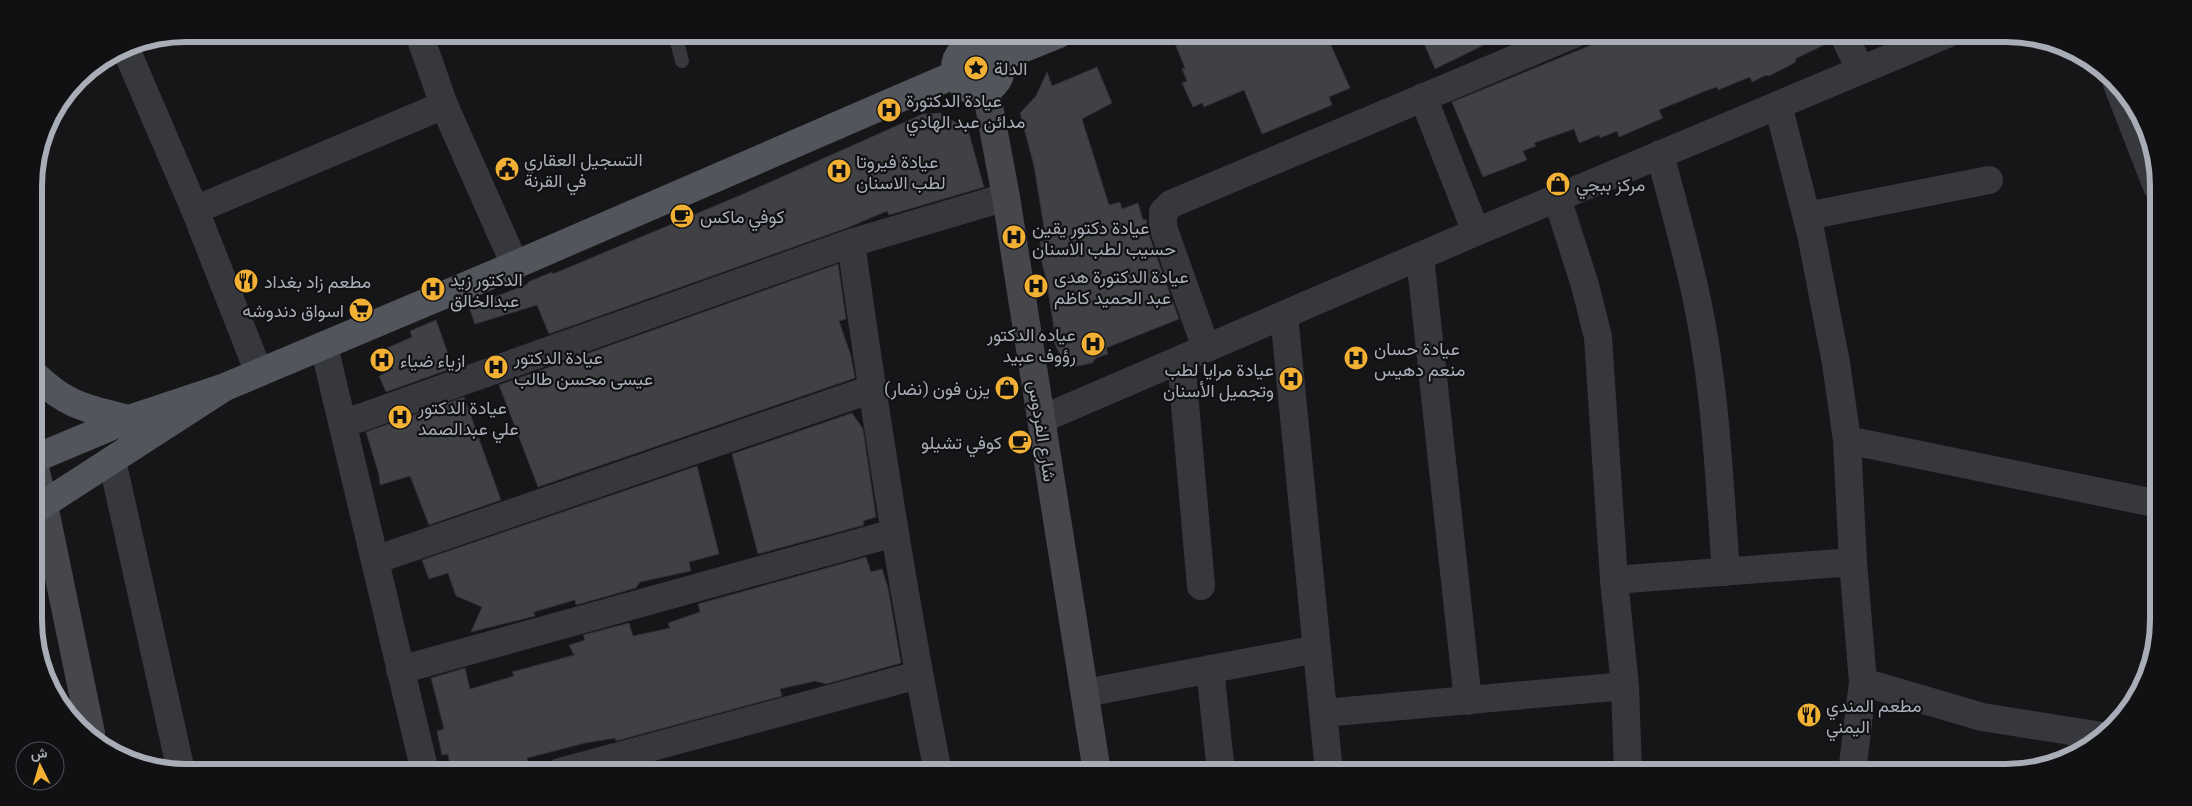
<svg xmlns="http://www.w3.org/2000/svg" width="2192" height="806" font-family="'Exo 2',Vazirmatn,sans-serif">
	<rect width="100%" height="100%" fill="#161618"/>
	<path fill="#404145" stroke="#303034" d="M1171 34H1326L1350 88 1329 97 1332 105 1262 134 1244 90 1204 107 1202 103 1193 107 1182 83 1187 81 1182 69 1185 68Z
		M1420 34H1506L1435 69Z
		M1618 34H1828L1830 42 1795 59 1796 62 1769 76 1766 75 1752 82 1750 77 1718 90 1717 87 1708 90 1659 110 1663 118 1619 137 1617 131 1600 138 1599 135 1579 143 1574 129 1534 143 1536 146 1523 151 1527 160 1483 177 1452 102Z
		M1097 67 1112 103 1082 119 1109 205 1120 202 1122 209 1138 203 1143 220 1146 219 1148 232 1179 319 1106 348 1108 354 1096 358 1092 363 1073 367 1064 364 1054 342 1055 335 1046 278 1042 264 1040 242 1046 240 1034 166 1020 113 1036 96 1047 72 1052 86Z
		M940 113 968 130 984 187 889 215 887 211 847 228 549 334 537 305 475 324 469 307 528 284V282L552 272 553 274 741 195 923 114Z
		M838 264 846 319 839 321 851 356 855 378 538 487 499 385Z
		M436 320 453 368 386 392 379 376 393 369 385 349 412 337 410 331Z
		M464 397 501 500 429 525 410 476 380 485 379 475 366 432Z
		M852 413 863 429 876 517 863 521 864 525 758 554 732 454Z
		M697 466 719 554 689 562 691 571 640 582 636 588 576 605 575 600 534 612 535 616 471 632 482 607 456 596 448 573 429 579 422 560Z
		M866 557 871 572 882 569 888 588 901 663 826 684 815 681 780 689 782 696 616 741 615 738 585 743 527 758 528 765 500 772H451L448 754 442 755 437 731 444 729 431 678 465 668 470 689 514 676 512 672 574 655 569 645 585 640 583 635 629 623 633 636 670 628 668 623 700 612 698 604Z"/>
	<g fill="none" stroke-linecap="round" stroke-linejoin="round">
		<path stroke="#37383d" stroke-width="14" d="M675 34 682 61"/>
		<path stroke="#37383d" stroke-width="28" d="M419 34 444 105 515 265
			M1843 34 1860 69
			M125 47 195 210 259 373
			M2117 84 2157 187
			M1423 97 1476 232
			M1778 105 1811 234 1836 363 1847 440 1853 562 1863 682 1852 772
			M1660 154C1676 215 1694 276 1704 338 1717 415 1720 494 1726 572
			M1557 198 1585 285 1598 337 1614 580 1625 686 1628 772
			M195 210 444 105
			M1807 216 1989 180
			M851 243C876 420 903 597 938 772
			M1420 257 1468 701
			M1284 315 1329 772
			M324 346 425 772
			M1206 348 1163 227V212L1171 204 1574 34
			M1181 359 1201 586
			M1042 419 1476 232 1947 34
			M343 424 851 243 1006 197
			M1847 440 2154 503
			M112 460 181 771
			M375 560 872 389
			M1614 580 1853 562
			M1210 669 1221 772
			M400 670 894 533
			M1863 682 1982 717 2102 736
			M1085 693 1317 649
			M1324 713 1625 686
			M560 772 918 675"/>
		<path stroke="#45474d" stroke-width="28" d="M971 34 974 45
			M986 90 1006 197 1097 772
			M36 472 44 505 91 733"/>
		<path stroke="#53555c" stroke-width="28" d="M955 68a23 23 0 1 1 46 0a23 23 0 1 1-46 0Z
			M1000 58 1059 34
			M35 375C67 406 87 409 129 419
			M225 387 515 265 956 74
			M36 458 129 419 225 387 36 509"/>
	</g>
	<defs>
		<symbol id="sight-disc" viewBox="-11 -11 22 22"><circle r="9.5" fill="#f2b134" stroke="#111113"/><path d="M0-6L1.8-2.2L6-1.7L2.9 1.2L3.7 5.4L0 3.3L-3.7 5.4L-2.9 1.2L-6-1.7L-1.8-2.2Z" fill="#111"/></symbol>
		<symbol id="hospital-disc" viewBox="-11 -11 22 22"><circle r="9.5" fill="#f2b134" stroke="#111113"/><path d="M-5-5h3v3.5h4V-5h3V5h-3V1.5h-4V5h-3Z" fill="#111"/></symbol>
		<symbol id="civic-disc" viewBox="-11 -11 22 22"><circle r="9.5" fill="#f2b134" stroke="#111113"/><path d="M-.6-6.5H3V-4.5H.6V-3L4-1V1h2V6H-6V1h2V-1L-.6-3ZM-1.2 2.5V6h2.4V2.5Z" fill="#111"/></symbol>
		<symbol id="shop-disc" viewBox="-11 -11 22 22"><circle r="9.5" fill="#f2b134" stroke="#111113"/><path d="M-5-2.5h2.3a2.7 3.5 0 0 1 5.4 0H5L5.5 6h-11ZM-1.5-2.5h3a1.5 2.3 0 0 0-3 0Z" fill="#111"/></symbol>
		<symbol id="cafe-disc" viewBox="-11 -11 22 22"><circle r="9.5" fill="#f2b134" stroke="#111113"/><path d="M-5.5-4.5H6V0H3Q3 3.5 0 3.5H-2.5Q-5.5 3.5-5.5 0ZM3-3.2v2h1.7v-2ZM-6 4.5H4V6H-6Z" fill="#111"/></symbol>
		<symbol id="restaurant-disc" viewBox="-11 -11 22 22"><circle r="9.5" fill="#f2b134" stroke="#111113"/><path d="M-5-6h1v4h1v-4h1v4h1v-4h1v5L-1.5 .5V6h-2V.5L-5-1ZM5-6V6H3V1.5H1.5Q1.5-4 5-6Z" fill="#111"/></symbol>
		<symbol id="supermarket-disc" viewBox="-11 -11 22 22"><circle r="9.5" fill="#f2b134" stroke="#111113"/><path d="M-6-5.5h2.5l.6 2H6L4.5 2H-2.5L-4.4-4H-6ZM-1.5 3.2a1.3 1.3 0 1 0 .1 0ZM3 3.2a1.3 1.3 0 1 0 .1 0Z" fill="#111"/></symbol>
	</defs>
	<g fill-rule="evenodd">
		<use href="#sight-disc" x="962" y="54" width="28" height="28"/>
		<use href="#hospital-disc" x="875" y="96" width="28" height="28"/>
		<use href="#civic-disc" x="493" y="155" width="28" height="28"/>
		<use href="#hospital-disc" x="825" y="157" width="28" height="28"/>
		<use href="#shop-disc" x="1544" y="170" width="28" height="28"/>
		<use href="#cafe-disc" x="668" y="202" width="28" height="28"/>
		<use href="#hospital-disc" x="1000" y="223" width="28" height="28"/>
		<use href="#restaurant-disc" x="232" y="267" width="28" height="28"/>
		<use href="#hospital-disc" x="1022" y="272" width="28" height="28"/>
		<use href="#hospital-disc" x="419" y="275" width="28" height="28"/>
		<use href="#supermarket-disc" x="347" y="296" width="28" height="28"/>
		<use href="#hospital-disc" x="1079" y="330" width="28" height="28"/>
		<use href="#hospital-disc" x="1342" y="344" width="28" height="28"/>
		<use href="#hospital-disc" x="368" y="346" width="28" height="28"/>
		<use href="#hospital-disc" x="482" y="353" width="28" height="28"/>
		<use href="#hospital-disc" x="1277" y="365" width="28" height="28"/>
		<use href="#shop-disc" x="993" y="374" width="28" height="28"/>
		<use href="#hospital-disc" x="386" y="403" width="28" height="28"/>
		<use href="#cafe-disc" x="1006" y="428" width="28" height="28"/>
		<use href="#restaurant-disc" x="1795" y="701" width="28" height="28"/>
	</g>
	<g text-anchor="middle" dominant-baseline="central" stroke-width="4.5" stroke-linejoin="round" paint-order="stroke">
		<g font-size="18" fill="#a8adb8" stroke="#111113" text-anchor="start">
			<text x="994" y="68">الدلة</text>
			<text x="906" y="100">عيادة الدكتورة<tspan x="906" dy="21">مدائن عبد الهادي</tspan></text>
			<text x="524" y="159">التسجيل العقاري<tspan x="524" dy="21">في القرنة</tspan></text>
			<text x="856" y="161">عيادة فيروتا<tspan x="856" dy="21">لطب الاسنان</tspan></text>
			<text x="1576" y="184">مركز ببجي</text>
			<text x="700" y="216">كوفي ماكس</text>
			<text x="1032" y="227">عيادة دكتور يقين<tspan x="1032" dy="21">حسيب لطب الاسنان</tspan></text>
			<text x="1054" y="276">عيادة الدكتورة هدى<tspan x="1054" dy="21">عبد الحميد كاظم</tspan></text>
			<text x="450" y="279">الدكتور زيد<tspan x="450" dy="21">عبدالخالق</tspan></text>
			<text x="264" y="281">مطعم زاد بغداد</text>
			<text x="344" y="310" text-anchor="end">اسواق دندوشه</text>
			<text x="1076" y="334" text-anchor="end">عياده الدكتور<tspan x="1076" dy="21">رؤوف عبيد</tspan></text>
			<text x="1374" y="348">عيادة حسان<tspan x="1374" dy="21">منعم دهيس</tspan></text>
			<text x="514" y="357">عيادة الدكتور<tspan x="514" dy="21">عيسى محسن طالب</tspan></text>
			<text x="400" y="360">ازياء ضياء</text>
			<text x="1274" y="369" text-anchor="end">عيادة مرايا لطب<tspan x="1274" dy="21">وتجميل الأسنان</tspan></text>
			<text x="990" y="388" text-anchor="end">يزن فون (نضار)</text>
			<text x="418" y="407">عيادة الدكتور<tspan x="418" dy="21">علي عبدالصمد</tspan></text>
			<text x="1002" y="442" text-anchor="end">كوفي تشيلو</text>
			<text x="1826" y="705">مطعم المندي<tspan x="1826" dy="21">اليمني</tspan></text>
		</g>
		<g font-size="18" fill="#a8adb8" stroke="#111113">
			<text transform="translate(1043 431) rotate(81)">شارع الفردوس</text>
		</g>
	</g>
	<path d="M0 0H2192V806H0ZM186 42H2006A144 144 0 0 1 2150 186V620A144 144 0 0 1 2006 764H186A144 144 0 0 1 42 620V186A144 144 0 0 1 186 42Z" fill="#111113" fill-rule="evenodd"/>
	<path fill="none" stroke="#a8adb8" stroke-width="6" d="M186 42H2006A144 144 0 0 1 2150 186V620A144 144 0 0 1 2006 764H186A144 144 0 0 1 42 620V186A144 144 0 0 1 186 42Z"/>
	<g transform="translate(40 766) rotate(355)"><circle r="24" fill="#111113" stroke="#4d4f55"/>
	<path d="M0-4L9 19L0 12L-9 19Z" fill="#f2b134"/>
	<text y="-8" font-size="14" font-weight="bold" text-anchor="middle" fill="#a8adb8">ش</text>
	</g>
</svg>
